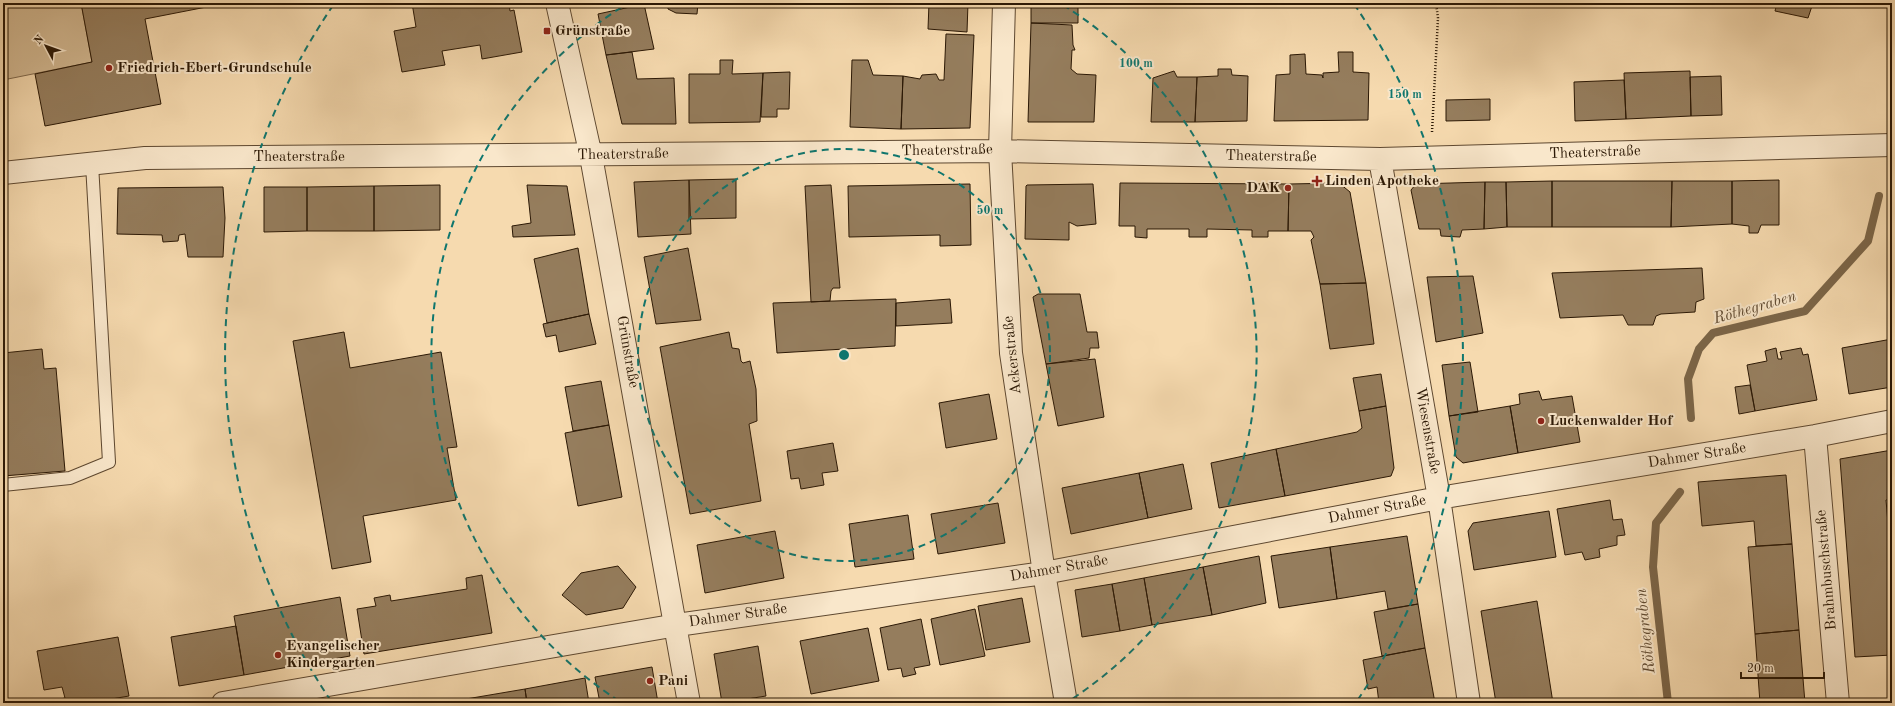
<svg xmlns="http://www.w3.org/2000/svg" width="1895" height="706" font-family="'Old Standard TT',serif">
	<rect width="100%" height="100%" fill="#f6daaf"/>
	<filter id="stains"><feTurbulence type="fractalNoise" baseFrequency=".005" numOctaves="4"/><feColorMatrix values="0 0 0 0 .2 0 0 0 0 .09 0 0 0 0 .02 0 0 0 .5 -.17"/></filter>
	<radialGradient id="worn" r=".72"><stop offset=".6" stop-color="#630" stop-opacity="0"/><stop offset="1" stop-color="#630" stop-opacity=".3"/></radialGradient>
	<path fill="#d3b992" stroke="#7f684c" d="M3 3H81L92 62 3 80Z"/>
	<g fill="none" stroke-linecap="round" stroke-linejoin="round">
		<path stroke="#7b6548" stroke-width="8" d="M1691 418 1688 379 1699 349 1713 333 1805 311 1868 241 1879 196
			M1668 703 1653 567 1656 523 1680 492"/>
	</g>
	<path fill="#957d5d" stroke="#2b1805" d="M81 3H227L145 19 161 104 45 126 35 74 92 62Z
		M412 3H509L510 11 514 10 522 52 482 59 480 45 442 51 445 65 402 72 394 31 416 27Z
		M668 3H698L697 14 676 13 668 9Z
		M929 3H968L967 32 928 29Z
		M1031 3H1078V23H1031Z
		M1777 3H1813L1808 18 1775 11Z
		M644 4 654 49 606 55 598 14Z
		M1031 23 1072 25 1073 45 1075 50H1072L1071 69 1077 74 1096 75 1094 122H1028Z
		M946 34 974 35 970 128 901 129 903 76 920 79 922 75 936 74 939 80H944Z
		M632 52 637 79 674 78 676 124H622L606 55Z
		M1338 52H1353V72L1369 73 1368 120 1274 121 1276 75 1290 74V55L1305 54 1306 74 1322 75 1323 78V73L1339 72Z
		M720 60H733L732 74 763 73 760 122 689 123V74H720Z
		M852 60H868L873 75 903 76 901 129 850 127Z
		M1218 69H1231L1232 75 1248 76 1247 121 1195 122 1197 77 1218 76Z
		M1174 71 1177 77H1197L1195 122H1151L1153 78Z
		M1690 71 1691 116 1626 119 1624 73Z
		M790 72 789 109H777V117H761L763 73Z
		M1721 76 1722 115 1691 116 1690 77Z
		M1624 80 1626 119 1575 121 1574 82Z
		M1490 99V120L1446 121V100Z
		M736 179V218L689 219V180Z
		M689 180 691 234 638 237 634 182Z
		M1779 180V225H1761L1758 233H1749V226L1732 224V181Z
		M1552 181V227H1507L1506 182Z
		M1552 181H1672L1671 227H1552Z
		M1672 181H1732V224L1671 227Z
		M1485 182H1506L1507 227 1484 229Z
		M1485 182 1484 229 1462 230 1460 237 1441 236 1440 229H1419L1411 190 1416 184Z
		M1120 183 1289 184 1288 231H1268V237H1252V230L1207 229V237H1189V229H1147V238L1135 237V226H1119Z
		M1339 183 1350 192 1366 283 1320 284 1311 240 1314 237 1311 231H1288L1289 184Z
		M970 184 971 245 940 246V235L849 237 848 186Z
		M1093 184 1096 224 1077 226 1069 222V240L1025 239 1026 186 1027 185Z
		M440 185V230L374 231V186Z
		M527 185 567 186 575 235 513 237 512 226 531 223Z
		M831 185 840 288H833L831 291 830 301 811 302 805 186Z
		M374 186V231H307V187Z
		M223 187 225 218 223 257H188L185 234 179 235 178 241 163 242 162 235 117 234 118 188Z
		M264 187H307V231L264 232Z
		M578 248 589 314 547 323 534 259Z
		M688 248 701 320 656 324 644 257Z
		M1702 268 1704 299 1696 302 1695 312 1661 314 1656 316 1653 325H1628L1623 315 1560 318 1552 273Z
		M1473 276 1483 333 1436 342 1427 277Z
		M1366 283 1374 344 1330 349 1320 284Z
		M1038 294H1080L1087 332H1097L1099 348H1090L1089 358 1046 364 1033 297Z
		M896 299 895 346 777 353 773 303Z
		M950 299 952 323 896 326V303Z
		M589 314 596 344 559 352 556 335 546 337 543 324Z
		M344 332 350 368 441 352 457 447 447 448 456 500 363 516 371 562 332 569 293 341Z
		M729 332 732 348 739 349 741 361 743 363 750 361 756 389 757 421 749 424 761 501 690 514 660 347Z
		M1892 339V387L1849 394 1842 348Z
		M1776 348 1778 359H1782L1780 352 1801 348 1803 355 1808 354 1817 400 1755 411 1747 365 1767 361 1765 351Z
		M42 349 44 369 56 368 65 471 3 476V353Z
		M1095 359 1104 417 1058 426 1046 364Z
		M1470 362 1478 412 1449 416 1442 365Z
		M1381 374 1386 406 1359 411 1353 378Z
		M601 381 609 425 573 431 565 387Z
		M1750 385 1755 411 1739 414 1735 387Z
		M1539 391 1542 400 1572 396 1580 442 1518 453 1510 406 1520 404 1519 394Z
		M989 394 997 439 946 448 939 403Z
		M1386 406 1394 468 1391 476 1285 496 1276 449 1357 432 1362 428 1359 411Z
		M1510 406 1518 453 1463 463 1456 457 1449 416Z
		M609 425 622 497 578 506 565 433Z
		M833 443 838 471 822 473 824 485 801 489 799 478 791 479 787 451Z
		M1276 449 1285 496 1219 508 1211 463Z
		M1892 450V499L1886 500 1892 570V655L1855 657 1840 459Z
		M1183 464 1192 509 1148 518 1139 473Z
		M1139 473 1148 518 1071 534 1062 488Z
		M1786 475 1792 544 1756 546 1754 521 1702 526 1698 482Z
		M1610 500 1613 520 1622 519 1625 535 1617 536V545L1599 549 1600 557 1585 560 1582 552 1565 555 1557 509Z
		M998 503 1005 543 938 554 931 514Z
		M1549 511 1556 557 1474 570 1468 531 1473 523Z
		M908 515 914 559 855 567 849 524Z
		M775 531 784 578 705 593 697 545Z
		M1407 536 1418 604 1388 609 1385 591 1337 599 1330 547Z
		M1792 544 1799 630 1755 634 1748 547Z
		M1330 547 1337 599 1279 608 1271 556Z
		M1259 556 1266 603 1212 615 1203 567Z
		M618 566 636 587 623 608 586 615 562 595 581 573Z
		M1203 567 1212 615 1152 625 1144 578Z
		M482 575 492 633 364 654 357 609 376 606 374 598 390 595 391 601 467 589 466 578Z
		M1144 578 1152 625 1120 631 1112 584Z
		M1112 584 1120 631 1082 637 1075 590Z
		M340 597 350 656 244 675 234 616Z
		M1022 598 1030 642 986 650 978 606Z
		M1537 601 1553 703H1496L1481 611Z
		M1418 604 1425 648 1382 656 1374 612Z
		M975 609 985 656 940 665 931 619Z
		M921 619 930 665 914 668 916 674 903 677 901 668 888 670 880 628Z
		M236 626 244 675 179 686 171 637Z
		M868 628 879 681 811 694 800 641Z
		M1799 630 1805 703H1760L1755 634Z
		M118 637 129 696 88 703H55V700L65 698 62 687 44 690 37 651Z
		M758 646 766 696 722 703 714 654Z
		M1425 648 1435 703H1379L1377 687 1368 689 1363 660Z
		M652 667 658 703H600L595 677Z
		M585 678 589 703H527L525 689Z
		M525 689 527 703H472V698Z
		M472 698V703H442Z"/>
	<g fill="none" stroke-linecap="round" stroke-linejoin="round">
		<defs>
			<path id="service" d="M3 485 70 478 109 462 92 164"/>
			<path id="minor" d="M557 3 591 156 689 703
				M1004 3 1000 151 1011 353 1044 573 1066 703
				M1380 159 1439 498 1469 703
				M3 173 145 158 1000 151 1380 159 1892 145
				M1815 436 1838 703
				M223 703 677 625 1044 573 1439 498 1815 436 1892 421"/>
		</defs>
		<use href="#service" stroke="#5e4830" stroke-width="14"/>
		<use href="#minor" stroke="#5e4830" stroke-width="24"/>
		<path stroke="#2b1805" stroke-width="2.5" stroke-dasharray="1 2" stroke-linecap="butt" d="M1432 132 1438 18 1436 3"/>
		<use href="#service" stroke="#f9e7cb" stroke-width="12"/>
		<use href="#minor" stroke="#f9e7cb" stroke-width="22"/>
	</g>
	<g fill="none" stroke="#0f766e" stroke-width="2" stroke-dasharray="7 5">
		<circle cx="844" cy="355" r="206"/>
		<path d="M619 701A413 413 0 0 1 625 5M1063 5A413 413 0 0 1 1069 701"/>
		<path d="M331 701A619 619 0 0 1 334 4M1354 4A619 619 0 0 1 1357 701"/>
	</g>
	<g fill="#8f2418" stroke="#f9e7cb" stroke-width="1.5">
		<rect x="543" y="27" width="8" height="8" rx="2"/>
		<circle cx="109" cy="68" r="4"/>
		<path d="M1315 175h4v4h4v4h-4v4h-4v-4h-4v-4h4z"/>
		<circle cx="1288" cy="188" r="4"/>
		<circle cx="1541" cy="421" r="4"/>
		<circle cx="278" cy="655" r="4"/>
		<circle cx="650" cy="681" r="4"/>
	</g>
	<g text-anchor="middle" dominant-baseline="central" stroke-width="4" stroke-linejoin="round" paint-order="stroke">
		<g font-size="15" font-weight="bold" fill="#2b1805" stroke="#f9e7cb" text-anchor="start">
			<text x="555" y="31">Grünstraße</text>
			<text x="117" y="68">Friedrich-Ebert-Grundschule</text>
			<text x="1325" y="181">Linden Apotheke</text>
			<text x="1280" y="188" text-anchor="end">DAK</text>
			<text x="1549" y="421">Luckenwalder Hof</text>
			<text x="286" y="646">Evangelischer<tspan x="286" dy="17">Kindergarten</tspan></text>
			<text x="658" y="681">Pani</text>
		</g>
		<g font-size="15" fill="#2b1805" stroke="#f9e7cb">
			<text transform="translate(947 151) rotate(-1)">Theaterstraße</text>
			<text transform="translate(1595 153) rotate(-2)">Theaterstraße</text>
			<text transform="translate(623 155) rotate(-1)">Theaterstraße</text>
			<text x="299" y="157">Theaterstraße</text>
			<text transform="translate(1271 157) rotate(1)">Theaterstraße</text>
			<text transform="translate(627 352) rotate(80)">Grünstraße</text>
			<text transform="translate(1013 355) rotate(-96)">Ackerstraße</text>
			<text transform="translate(1427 431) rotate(80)">Wiesenstraße</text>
			<text transform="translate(1697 456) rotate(-9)">Dahmer Straße</text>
			<text transform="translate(1377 510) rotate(-11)">Dahmer Straße</text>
			<text transform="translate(1059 569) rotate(-10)">Dahmer Straße</text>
			<text transform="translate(1827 570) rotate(-95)">Brahmbuschstraße</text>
			<text transform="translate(738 616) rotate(-8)">Dahmer Straße</text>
		</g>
		<g font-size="16" font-style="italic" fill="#614b32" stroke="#f9e7cb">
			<text transform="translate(1755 308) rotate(-16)">Röthegraben</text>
			<text transform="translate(1646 631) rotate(-96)">Röthegraben</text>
		</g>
	</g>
	<circle cx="844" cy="355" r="6" fill="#0f766e" stroke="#f9e7cb" stroke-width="2"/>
	<g font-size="12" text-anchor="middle" font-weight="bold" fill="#0f766e" stroke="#f9e7cb" stroke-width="4" stroke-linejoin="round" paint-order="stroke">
		<text x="1136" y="67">100 m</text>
		<text x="1405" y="98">150 m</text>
		<text x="990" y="214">50 m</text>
	</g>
	<rect width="1895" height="706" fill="none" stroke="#f6daaf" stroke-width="16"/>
	<rect x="4" y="4" width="1887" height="698" fill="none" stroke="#2b1805" stroke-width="2"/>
	<rect x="8" y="8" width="1879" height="690" fill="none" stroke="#2b1805"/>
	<g transform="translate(46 46) rotate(311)" stroke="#f9e7cb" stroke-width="3" paint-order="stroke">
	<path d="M0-3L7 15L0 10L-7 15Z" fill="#2b1805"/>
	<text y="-6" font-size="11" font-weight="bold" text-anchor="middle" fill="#2b1805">N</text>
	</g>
	<path d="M1741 672v6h83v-6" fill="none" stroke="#2b1805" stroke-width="2"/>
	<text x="1747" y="672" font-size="12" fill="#2b1805" stroke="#f9e7cb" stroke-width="3" paint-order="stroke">20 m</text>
	<rect width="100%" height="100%" filter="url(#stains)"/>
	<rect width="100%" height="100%" fill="url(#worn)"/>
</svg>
